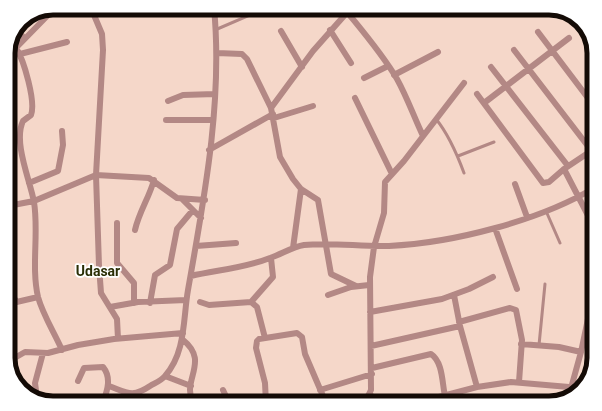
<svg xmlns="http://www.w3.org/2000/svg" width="602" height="411" font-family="Roboto,sans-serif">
	<rect width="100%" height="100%" fill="#f5d7c9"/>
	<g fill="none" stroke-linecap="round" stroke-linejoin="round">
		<path stroke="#b38885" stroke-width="3" d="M215 30 259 11 260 8
			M436 119C449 135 457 154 464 173
			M458 156 494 142
			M546 211 560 243
			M539 345 545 284"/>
		<path stroke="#b38885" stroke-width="6" d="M91 8 102 34 103 50 96 175 99 266 101 293 117 319 118 339
			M341 8 345 15
			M347 12C365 34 383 55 397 79 407 97 414 117 423 136
			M569 14 584 33
			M18 29 24 39
			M330 30 351 63
			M281 31 302 67
			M538 32 594 106
			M16 48C24 60 36 102 31 115L23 121C13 142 30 180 34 202 39 233 31 266 38 297 43 315 54 332 62 350
			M514 50 594 154
			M217 53 242 54 247 59 271 108 280 157 293 179 301 189 318 200 331 274 356 286
			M20 54 67 42
			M8 56 55 8
			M491 67 568 166
			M394 75 438 52
			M364 78 388 66
			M477 94 543 183 549 182 564 169 594 149
			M355 98 392 174
			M168 101 183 95 215 94
			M484 103 569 38
			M271 108 313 51 351 8
			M274 118 313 106
			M166 120H212
			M209 150 273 114
			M564 169 594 227
			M29 183 58 171 63 145 62 131
			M515 184 527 217
			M182 199 201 218
			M8 206 34 201 96 175 149 178 177 198 205 200
			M117 223V263L134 283V303
			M495 228 517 289
			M135 230C139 212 149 198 154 180
			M196 246 236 243
			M293 248 301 189
			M191 276C217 270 245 268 270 258 282 254 292 247 304 245 332 242 361 247 389 246 452 243 539 221 594 188
			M8 284 16 302
			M328 295 351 287 369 285
			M454 295 460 326 477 387
			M200 302 209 305 251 302 257 307 265 338
			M251 302 273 277 271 258
			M150 303 155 275 170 265 177 229 193 210
			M8 304 38 297
			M110 307 138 302 186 300
			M370 312 442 299 469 289 493 277
			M459 322 510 308 516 310 522 340 519 382
			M182 339C211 362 181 379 193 403
			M521 344 559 347 581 352
			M371 346 460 326
			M8 360 13 362 12 368
			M11 360 25 352 48 353 78 345 114 339 183 333
			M372 368 431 354C443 362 442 383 445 396
			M165 376 191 386
			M78 381 84 368 103 367C112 378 107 391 103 403
			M109 386C128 393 132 398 150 386 155 383 161 381 165 376 186 353 183 318 188 290 204 199 223 101 214 8
			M223 390 229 403
			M320 390 372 374
			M370 394 377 403
			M37 398 35 383 43 353
			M568 399 581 352 589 314 594 303
			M183 403 192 401
			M266 403 265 383 256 348 257 341 259 339 297 333 302 337 305 354 326 403
			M355 403 368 396 371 390 370 277 374 247 384 213 385 182 404 161 464 83
			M416 403 477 387 511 382 569 387 577 391"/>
	</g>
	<g text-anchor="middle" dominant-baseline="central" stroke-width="3.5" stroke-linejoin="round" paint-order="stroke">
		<g font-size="14" font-weight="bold" fill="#2a2e05" stroke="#fff">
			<text x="98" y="271">Udasar</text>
		</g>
	</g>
	<path d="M0 0H602V411H0ZM53 15H549A38 38 0 0 1 587 53V358A38 38 0 0 1 549 396H53A38 38 0 0 1 15 358V53A38 38 0 0 1 53 15Z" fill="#fff" fill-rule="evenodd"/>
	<path fill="none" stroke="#140b06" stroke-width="5" d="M53 15H549A38 38 0 0 1 587 53V358A38 38 0 0 1 549 396H53A38 38 0 0 1 15 358V53A38 38 0 0 1 53 15Z"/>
</svg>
